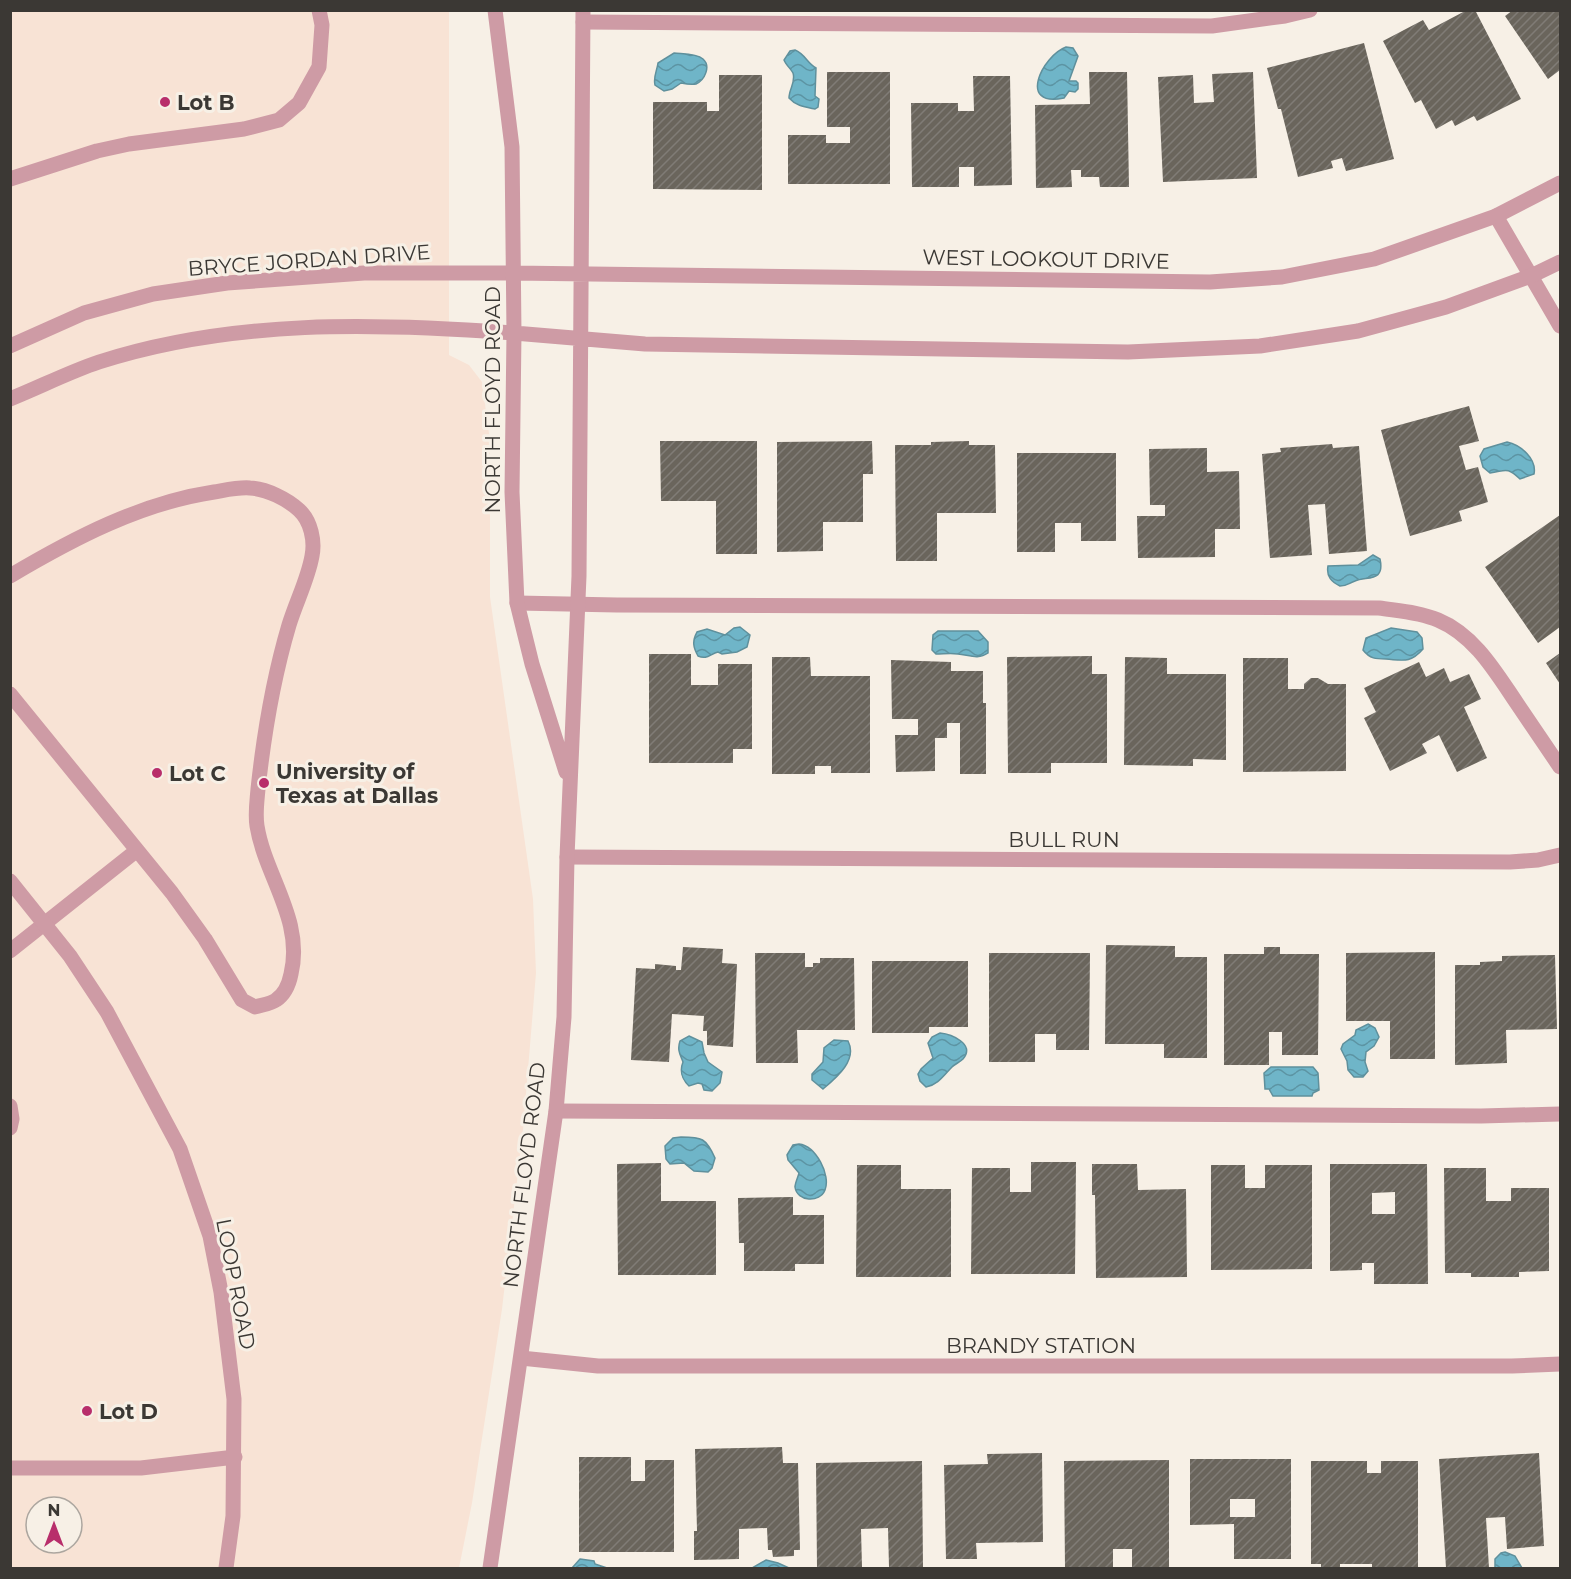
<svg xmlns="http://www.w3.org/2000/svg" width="1571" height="1579" font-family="Montserrat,sans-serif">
	<defs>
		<pattern id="water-waves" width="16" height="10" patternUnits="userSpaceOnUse" patternTransform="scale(1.5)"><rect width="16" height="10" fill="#6fb5c8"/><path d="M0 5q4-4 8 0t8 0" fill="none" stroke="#5c94a3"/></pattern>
		<pattern id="building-hatch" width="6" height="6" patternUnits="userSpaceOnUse" patternTransform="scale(1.5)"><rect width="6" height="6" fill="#6a655c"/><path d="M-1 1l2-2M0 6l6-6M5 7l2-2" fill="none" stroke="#807c76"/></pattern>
	</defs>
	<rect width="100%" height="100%" fill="#f7f0e6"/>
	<path fill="#f8e3d5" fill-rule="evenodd" d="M11 11H449V355L469 365 482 382 490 441V597L533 899 536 973 523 1130 502 1309 472 1503 459 1568H11ZM36 1507H72V1543H36Z"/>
	<path fill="url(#water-waves)" stroke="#5f909c" stroke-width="1.5" d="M1066 47 1073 48 1078 56 1069 81H1076L1078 83V89L1075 92 1069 91 1064 98C1017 108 1042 56 1066 47Z
		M795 50C805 54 807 63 816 68L815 96 819 99 818 107 815 109C805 107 796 106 789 98 789 89 796 82 793 73 791 69 786 65 784 60L790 51Z
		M674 53C682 54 696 53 703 59 711 66 705 80 696 84 691 85 686 84 681 83L672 89 664 91 655 85C653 77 657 71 658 63Z
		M1507 442C1521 445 1537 459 1534 474L1520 479C1506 466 1506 471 1490 473L1483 467 1480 456 1484 449Z
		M1373 555 1380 559C1385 582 1368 576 1355 581 1349 583 1347 586 1340 586 1332 582 1326 577 1328 566L1358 565Z
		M740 627 750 635 747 647 737 652 722 654 718 652C710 654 707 660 698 656 693 647 692 641 697 632L707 629 725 635 734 628Z
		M1391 628 1417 632 1422 638 1423 649C1410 664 1402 660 1386 659 1376 659 1370 659 1363 650L1366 638Z
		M938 631H978L988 642V653C978 660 969 655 958 654 951 653 943 654 936 654L932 650 933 635Z
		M1368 1024 1375 1028 1379 1037 1374 1046 1366 1052 1365 1062 1368 1071 1363 1077H1354L1348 1070 1347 1061 1341 1049 1343 1044 1355 1035 1356 1030Z
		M940 1033C951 1034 976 1044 963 1059 960 1062 955 1064 952 1067 944 1075 938 1085 926 1087L920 1081 918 1074 921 1069 933 1058 928 1043 932 1037Z
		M689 1036 702 1042 704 1053 708 1062 722 1072 720 1083 712 1091 704 1090 702 1084 698 1083 689 1086C682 1079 679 1072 683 1062 680 1054 677 1050 680 1041Z
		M834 1040 848 1041C858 1060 836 1078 823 1089L812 1080V1074L823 1062 824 1048Z
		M1271 1067H1313L1318 1073 1319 1090 1313 1093 1312 1096H1273L1269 1089H1265L1264 1073Z
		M681 1137C702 1137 706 1138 715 1158L712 1168 708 1172 694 1171 684 1163 670 1164 666 1159 665 1146 673 1138Z
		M799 1144C816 1146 831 1175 825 1190 820 1203 797 1202 795 1187 795 1183 798 1177 799 1173L788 1160 787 1155 793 1145Z
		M1505 1552 1515 1556 1522 1568H1495V1559L1501 1553Z
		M580 1559 594 1561 595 1564 607 1568H572Z
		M766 1560 778 1563 789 1568H752Z"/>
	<path fill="url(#building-hatch)" fill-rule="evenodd" d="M1467 10H1475L1521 99 1477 121 1474 116 1455 126 1452 120 1436 129 1421 100 1415 103 1383 41 1423 20 1429 30Z
		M1513 10H1560V70L1548 79 1505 16Z
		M1364 43 1394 159 1346 171 1342 158 1331 161 1333 168 1298 177 1281 109H1278L1267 68Z
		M827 72H890V184H788V135H826V143H850V127H827Z
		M1089 72H1127L1129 187H1100L1099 177H1081V170H1071L1072 187 1036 188 1035 105 1090 104Z
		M1253 72 1257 178 1163 182 1158 77 1193 75 1194 103 1214 102 1212 74Z
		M719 75H762V190L653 189V102H707V111H719Z
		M973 76H1010L1012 185 974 186V167H959V187H912L911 103H958V111H974Z
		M1469 406 1479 441 1459 446 1466 470 1478 467 1488 502 1459 511 1462 521 1410 536 1381 430Z
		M660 441H757V554H716V501H661Z
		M872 441 873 474H863V522H823V551L777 552V442Z
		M969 441V445H995L996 513H937V561H896L895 445H931V442Z
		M1332 444 1333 448 1359 446 1367 551 1329 554 1325 504 1308 505 1312 555 1270 558 1262 454 1281 452 1280 448Z
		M1207 448V472L1239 471 1240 529H1215V557L1138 558 1137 516H1165V505H1150L1149 449Z
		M1017 453H1116V541H1081V523H1055V552H1017Z
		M1560 515V627L1538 643 1485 567Z
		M1560 653V684L1546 663Z
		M649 654H691V685H718V664H752V749H733V763H649Z
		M1092 656V674H1107V763H1051V773H1008L1007 657Z
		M772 657H810L811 676H870V773H831V766H815V774H772Z
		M1125 657 1167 658V674H1226V760L1193 759V766L1124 765Z
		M1243 658H1288V689H1304V684L1311 678H1318L1328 684H1346V771L1243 772Z
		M891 660 951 662V671H983V703H986V774H960V723H947V738H935V771L896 772 895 735H918V719H892Z
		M1419 662 1426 677 1444 668 1450 682 1469 674 1481 699 1464 707 1487 758 1457 772 1439 735 1422 744 1427 753 1390 771 1364 718 1376 712 1364 688Z
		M1106 945 1175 946V957H1207V1058H1164V1044H1105Z
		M683 947 723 949 722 963 737 964 733 1047 707 1045V1031H703L704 1016 672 1014 669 1062 631 1060 636 968 655 969V964L676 966V970H681Z
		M1264 947H1280V954H1319L1318 1055H1282V1032H1269V1065H1224V954H1264Z
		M1435 952V1059H1390V1021H1346V953Z
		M755 953H805V967H813V963H820V958H854L855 1030H797L798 1063H756Z
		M989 953H1090L1089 1050H1056V1034H1035V1062H989Z
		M1555 955 1557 1029 1506 1030 1507 1063 1455 1065V965H1480V962L1502 961V956Z
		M872 961H968V1027H929V1033H872Z
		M1031 1162H1076L1075 1274H971L972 1168H1010V1192H1031Z
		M661 1163V1201H716V1275H618L617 1164Z
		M1092 1164H1137L1138 1190 1186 1189 1187 1277 1096 1278 1095 1195H1092Z
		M1330 1164H1427L1428 1284H1374V1263H1362V1270L1330 1271ZM1395 1192V1214H1372V1193Z
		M857 1165H901V1189H951V1277H856Z
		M1211 1165H1245V1188H1265V1165H1312V1269L1211 1270Z
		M1444 1168H1486V1201H1511V1188H1549V1271L1519 1272V1277H1471V1273H1445Z
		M793 1197V1215H824V1264H795V1271H744V1243H739L738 1198Z
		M782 1447 783 1463H798L800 1550H794V1556L773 1557 772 1550H768L767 1528 739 1529V1559L694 1560V1531H697L695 1449Z
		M1042 1453 1043 1542 976 1543 977 1559H946L944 1465 988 1464 987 1454Z
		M1539 1453 1544 1546 1507 1549 1505 1517 1486 1518 1489 1568H1446L1439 1459Z
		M579 1457H631V1481H645V1460H674V1552H579Z
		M1190 1459H1291V1559H1234V1524L1190 1525ZM1230 1499H1255V1517H1230Z
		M1169 1460V1568H1132V1549H1113V1568H1065L1064 1461Z
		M922 1461 923 1567H889L888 1528 861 1529 862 1567 817 1568 816 1463Z
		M1311 1461H1367V1473H1381V1461H1418V1568H1372V1564H1340V1567H1321V1564H1311Z"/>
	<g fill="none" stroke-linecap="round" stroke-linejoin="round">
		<path stroke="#ce9ba5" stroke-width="15" d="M583 22 1212 26 1285 16 1310 10
			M10 179 97 151 129 144 244 129 279 120 299 103 319 67 322 25 319 10
			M10 576C74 538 141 503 214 492 226 490 239 487 250 488 267 489 287 499 299 510 311 521 315 541 312 556 308 579 296 602 289 625 273 679 264 733 258 789 257 801 255 814 257 826 265 876 304 920 291 974 289 984 285 994 276 1000 271 1004 261 1005 255 1007L242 1000 205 939 172 893 10 694
			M517 603 617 605 1379 608C1399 611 1419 612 1438 620 1474 635 1495 671 1516 702 1531 724 1546 746 1560 767
			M10 951 136 851
			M10 1106 12 1119 10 1128
			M556 1111 1481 1116 1560 1114
			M10 1468H141L235 1457"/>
		<path stroke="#ce9ba5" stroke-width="15" d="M1496 216 1560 326
			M10 346 84 313 153 294 227 283 364 273H513
			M10 399C40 387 69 372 99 362 233 319 375 323 514 333
			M567 857 1510 862 1538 860 1560 855
			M10 881 70 956 107 1012 180 1149 210 1236 221 1292 234 1399 233 1516 226 1568
			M521 1358 598 1366H1512L1560 1364"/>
		<path stroke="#ce9ba5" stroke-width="15" d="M495 10 512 147 514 333 512 492 517 603 532 664 566 772
			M513 273 1210 282 1282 277 1374 259 1496 216 1560 183
			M514 333 645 344 1128 352 1260 346 1358 331 1446 307 1531 276 1560 262
			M490 1568 556 1111 564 1017 567 857 579 576 583 10"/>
	</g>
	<g fill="#b82e6b" stroke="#f7f0e6" stroke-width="2">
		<circle cx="165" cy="102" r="6"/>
		<circle cx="157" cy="773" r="6"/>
		<circle cx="264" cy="783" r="6"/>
		<circle cx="87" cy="1411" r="6"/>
	</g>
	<g text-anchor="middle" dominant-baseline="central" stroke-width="6" stroke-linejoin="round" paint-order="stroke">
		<g font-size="21" font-weight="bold" fill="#3b3834" stroke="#f7f0e6" text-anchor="start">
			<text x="177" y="102">Lot B</text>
			<text x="276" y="771">University of<tspan x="276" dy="24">Texas at Dallas</tspan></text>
			<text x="169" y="773">Lot C</text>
			<text x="99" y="1411">Lot D</text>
		</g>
		<g font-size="21" fill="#3b3834" stroke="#f7f0e6">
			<text transform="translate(1046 259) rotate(1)">WEST LOOKOUT DRIVE</text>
			<text transform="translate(309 260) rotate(-4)">BRYCE JORDAN DRIVE</text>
			<text transform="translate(492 400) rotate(-90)">NORTH FLOYD ROAD</text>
			<text x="1064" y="839">BULL RUN</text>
			<text transform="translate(524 1175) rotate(-83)">NORTH FLOYD ROAD</text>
			<text transform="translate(236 1284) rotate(79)">LOOP ROAD</text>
			<text x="1041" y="1345">BRANDY STATION</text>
		</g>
	</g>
	<rect width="1571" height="1579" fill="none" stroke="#3b3834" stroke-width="24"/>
	<g transform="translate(54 1525)"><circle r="28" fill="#f7f0e6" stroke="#aca69f" stroke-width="1.5"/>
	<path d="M0-4.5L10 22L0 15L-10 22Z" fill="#b82e6b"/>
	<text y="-9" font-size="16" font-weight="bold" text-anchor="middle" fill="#3b3834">N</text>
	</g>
</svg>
